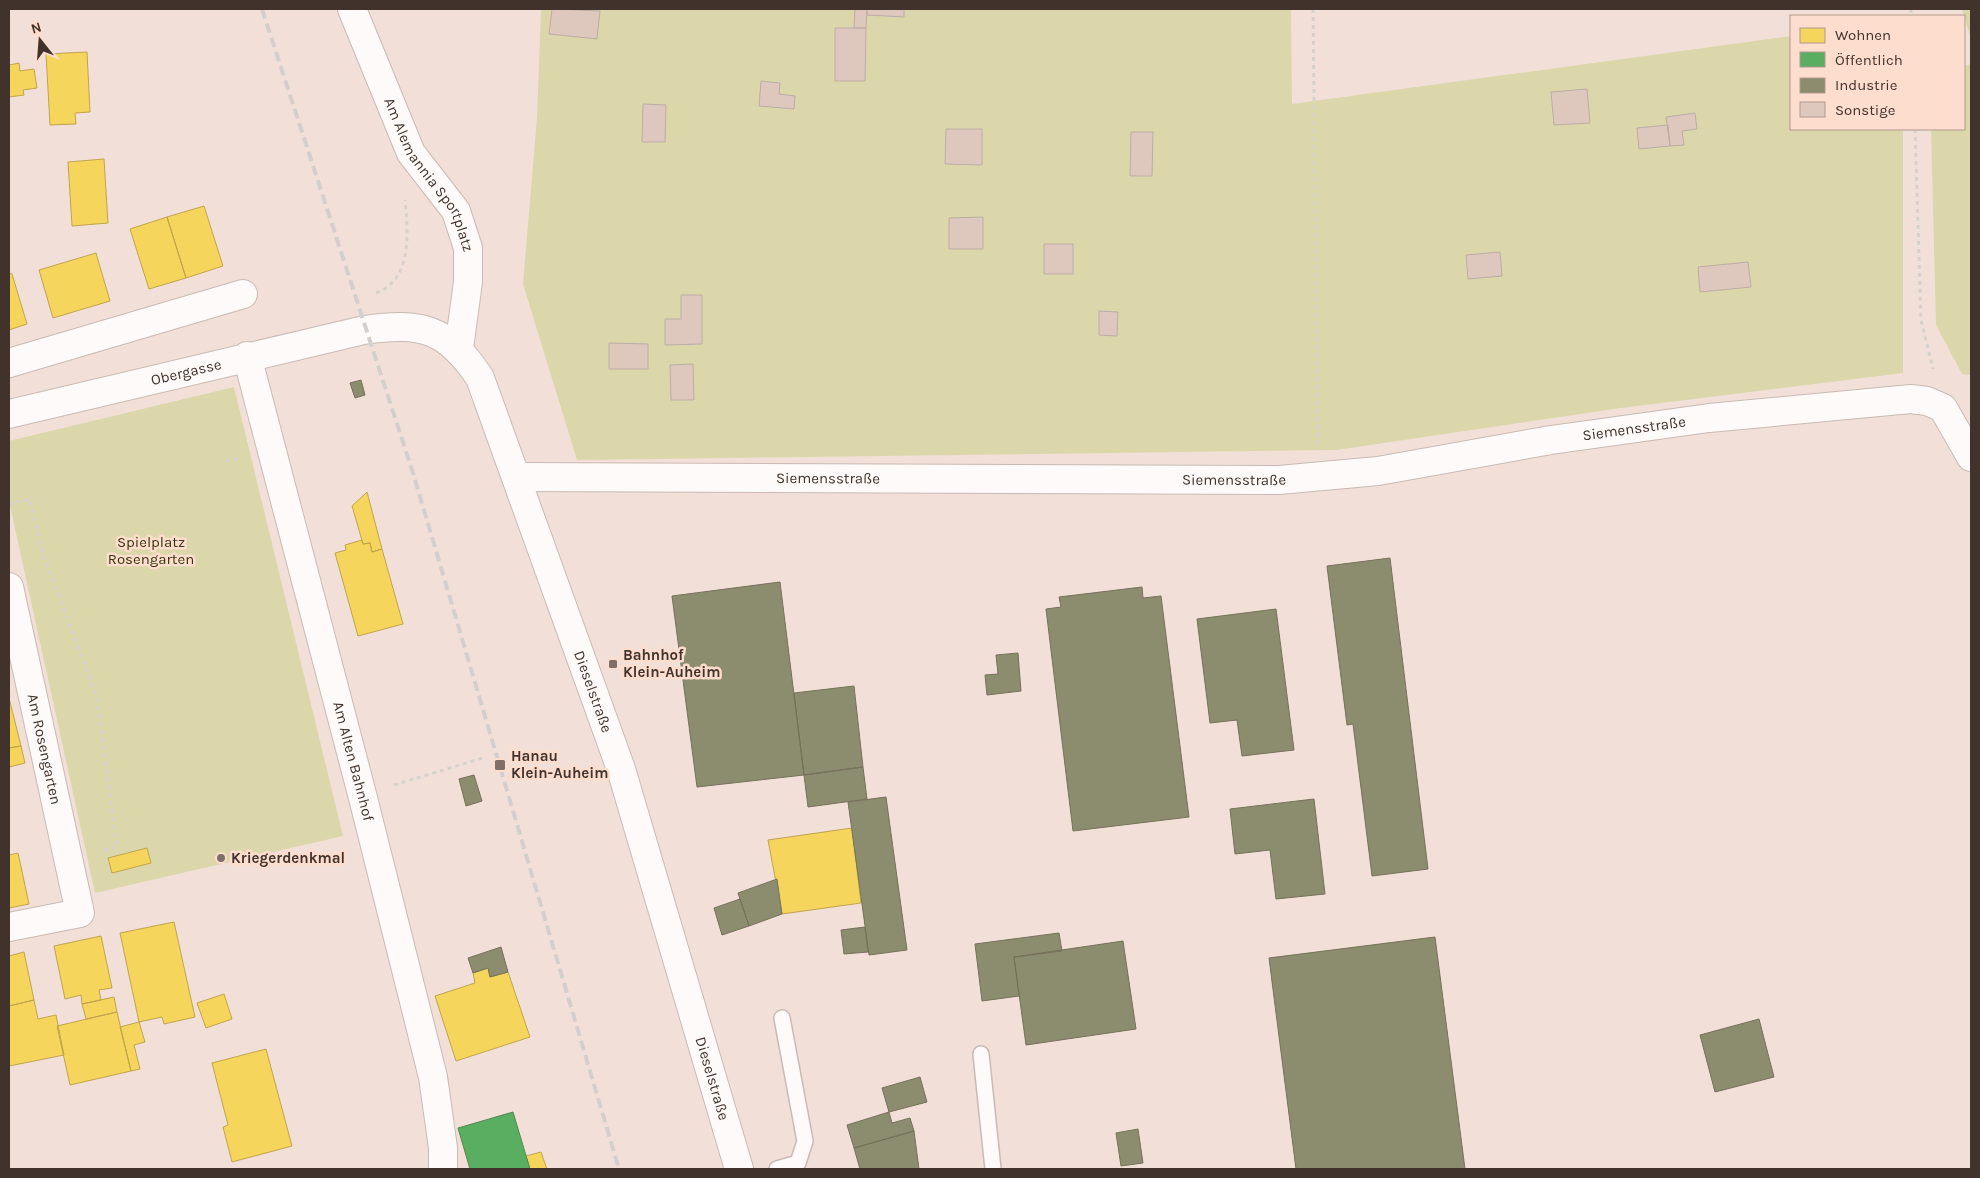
<svg xmlns="http://www.w3.org/2000/svg" width="1980" height="1178" font-family="Karla,sans-serif">
	<rect width="100%" height="100%" fill="#f2e0d8"/>
	<path fill="#dbd7aa" d="M541 9H1291L1292 104 1791 36V129H1903V373L1621 408 1336 450 577 460 523 284 537 118Z
		M1962 9H1971V39Z
		M1971 64V375L1962 374 1936 325 1931 129H1964V66Z
		M234 387 343 836 95 893 9 501V441Z"/>
	<path fill="#f6d55c" stroke="#c0a44d" d="M87 52 90 112 75 113 76 124 50 125 46 54Z
		M19 63 20 71 34 69 37 88 23 90 24 95 9 97V65Z
		M104 159 108 223 72 226 68 162Z
		M204 206 223 266 186 278 167 217Z
		M167 217 186 278 149 289 130 229Z
		M96 253 110 301 53 318 39 270Z
		M9 273 12 274 27 324 9 330Z
		M367 492 382 549 372 552 370 543 363 544 352 506Z
		M362 540 363 544 370 543 372 552 382 549 403 624 358 636 335 553 346 550 345 545Z
		M9 698 21 746 9 748Z
		M21 746 25 763 9 767V748Z
		M852 828 861 903 782 914 768 840Z
		M147 848 151 863 112 873 108 858Z
		M18 853 29 904 9 908V855Z
		M174 922 195 1017 164 1024 162 1017 139 1022 120 933Z
		M101 936 112 988 99 990 101 1000 82 1004 81 995 65 999 54 946Z
		M24 952 34 1000 9 1006V956Z
		M488 968 490 977 508 972 530 1037 456 1061 435 996 475 983 473 973Z
		M224 994 232 1019 206 1028 197 1003Z
		M114 997 117 1012 86 1019 82 1004Z
		M34 1000 38 1019 56 1015 64 1055 9 1066V1006Z
		M117 1012 131 1071 70 1085 57 1026Z
		M139 1022 145 1042 134 1045 140 1069 131 1071 120 1027Z
		M266 1049 292 1146 232 1162 223 1127 228 1125 212 1063Z
		M541 1152 547 1169H530L526 1156Z"/>
	<path fill="#5aae61" stroke="#528951" d="M513 1112 530 1169H470L458 1128Z"/>
	<path fill="#8c8c6e" stroke="#76715a" d="M361 380 365 395 355 398 350 383Z
		M1390 558 1428 869 1372 876 1353 724 1347 725 1327 566Z
		M780 582 804 775 697 787 672 596Z
		M1142 587 1143 598 1161 596 1189 817 1073 831 1046 609 1061 607 1059 597Z
		M1276 609 1294 750 1242 756 1237 720 1210 723 1197 619Z
		M1018 653 1021 691 987 695 985 675 998 674 996 655Z
		M854 686 863 767 804 775 794 693Z
		M863 767 867 799 808 807 804 775Z
		M474 775 482 801 466 806 459 779Z
		M886 797 907 950 869 955 848 802Z
		M1314 799 1325 894 1276 899 1270 850 1235 854 1230 809Z
		M777 879 782 914 749 926 738 893Z
		M740 899 749 926 722 935 714 908Z
		M865 927 868 952 844 954 841 930Z
		M1059 933 1062 951 1014 957 1019 996 982 1001 975 944Z
		M1435 937 1465 1169H1296L1269 958Z
		M1123 941 1136 1029 1026 1045 1014 957Z
		M501 947 508 972 490 977 488 968 473 973 468 958Z
		M1759 1019 1774 1077 1715 1092 1700 1035Z
		M920 1077 927 1102 889 1112 882 1088Z
		M889 1112 892 1123 910 1118 914 1131 854 1148 847 1125Z
		M1138 1129 1143 1163 1121 1166 1116 1133Z
		M914 1131 919 1169H860L854 1148Z"/>
	<path fill="#dec8be" stroke="#bcada6" d="M552 9 600 11 597 39 549 34Z
		M855 9H867L866 28H854Z
		M867 9H904V17L867 15Z
		M835 28H866L865 81H835Z
		M761 81 780 83 779 94 795 96 794 109 759 106Z
		M1587 89 1590 123 1554 125 1551 92Z
		M643 104 666 105 665 142H642Z
		M1695 113 1697 129 1682 131 1684 145 1670 146 1666 117Z
		M1668 125 1670 146 1639 149 1637 128Z
		M946 129H982V165L945 164Z
		M1131 132H1153L1152 176H1130Z
		M983 217V249H949V218Z
		M1044 244H1073V274H1044Z
		M1500 252 1502 276 1468 279 1466 255Z
		M1748 262 1751 287 1700 292 1698 267Z
		M681 295H702V344L665 345V319H681Z
		M1099 311 1118 312 1117 336 1099 335Z
		M609 343 648 344V369H609Z
		M693 364 694 400H671L670 365Z"/>
	<g fill="none" stroke-linecap="round" stroke-linejoin="round">
		<defs>
			<path id="lane" d="M981 1054 993 1169
				M777 1169 798 1163 805 1141 782 1018"/>
			<g id="street">
				<path id="s1" d="M352 9 411 153 456 211 468 248V282L459 348"/>
				<path id="s2" d="M247 356 362 794 433 1077 443 1148V1169"/>
				<path d="M9 363 243 294"/>
				<path id="s3" d="M9 414 364 330C422 322 447 328 480 378L621 769 739 1169"/>
				<path id="s4" d="M516 477 1279 480 1378 471 1551 440 1709 418 1911 399 1927 401 1943 408 1971 457"/>
				<path id="s5" d="M9 587 80 913 9 927"/>
			</g>
		</defs>
		<use href="#lane" stroke="#c9bab3" stroke-width="18"/>
		<use href="#street" stroke="#c9bab3" stroke-width="30"/>
		<path stroke="#d6d1ce" stroke-width="3" stroke-dasharray="4 4" stroke-linecap="butt" d="M1313 9 1318 443
			M1911 9V16
			M1915 129 1921 320 1933 369
			M376 293C413 279 408 233 405 200
			M226 461 239 458
			M9 504 30 499 42 551 97 697 117 847 101 851
			M394 785 486 757"/>
		<use href="#lane" stroke="#fdfaf9" stroke-width="15"/>
		<use href="#street" stroke="#fdfaf9" stroke-width="28"/>
		<path stroke="#d4cfcd" stroke-width="4" stroke-dasharray="10 5" stroke-linecap="butt" d="M262 9 413 473 619 1169"/>
	</g>
	<g fill="#7f6f68" stroke="#fcddce" stroke-width="2">
		<rect x="608" y="659" width="10" height="10" rx="2.5"/>
		<rect x="494" y="759" width="12" height="12" rx="2.5"/>
		<circle cx="221" cy="858" r="5"/>
	</g>
	<g text-anchor="middle" dominant-baseline="central" stroke-width="5" stroke-linejoin="round" paint-order="stroke">
		<g font-size="15" fill="#41322b" stroke="#fcddce">
			<text stroke="none"><textPath href="#s1" startOffset="184">Am Alemannia Sportplatz</textPath></text>
			<text stroke="none"><textPath href="#s3" startOffset="182">Obergasse</textPath></text>
			<text stroke="none"><textPath href="#s4" startOffset="1122">Siemensstraße</textPath></text>
			<text stroke="none"><textPath href="#s4" startOffset="312">Siemensstraße</textPath></text>
			<text stroke="none"><textPath href="#s4" startOffset="718">Siemensstraße</textPath></text>
			<text stroke="none"><textPath href="#s3" startOffset="834">Dieselstraße</textPath></text>
			<text stroke="none"><textPath href="#s5" startOffset="166">Am Rosengarten</textPath></text>
			<text stroke="none"><textPath href="#s2" startOffset="419">Am Alten Bahnhof</textPath></text>
			<text stroke="none"><textPath href="#s3" startOffset="1239">Dieselstraße</textPath></text>
		</g>
		<g font-size="15" fill="#35370e" stroke="#fcddce">
			<text x="151" y="542">Spielplatz<tspan x="151" dy="17">Rosengarten</tspan></text>
		</g>
		<g font-size="15" font-weight="bold" fill="#41322b" stroke="#fcddce" text-anchor="start">
			<text x="623" y="655">Bahnhof<tspan x="623" dy="17">Klein-Auheim</tspan></text>
			<text x="511" y="756">Hanau<tspan x="511" dy="17">Klein-Auheim</tspan></text>
			<text x="231" y="858">Kriegerdenkmal</text>
		</g>
	</g>
	<rect width="1980" height="1178" fill="none" stroke="#41322b" stroke-width="20"/>
	<rect x="1790" y="15" width="175" height="115" fill="#fcddce" stroke="#b1998d"/>
	<rect x="1800" y="28" width="25" height="15" fill="#f6d55c" stroke="#b1998d"/>
	<text x="1835" y="40" font-size="15" fill="#41322b">Wohnen</text>
	<rect x="1800" y="52" width="25" height="15" fill="#5aae61" stroke="#b1998d"/>
	<text x="1835" y="65" font-size="15" fill="#41322b">Öffentlich</text>
	<rect x="1800" y="78" width="25" height="15" fill="#8c8c6e" stroke="#b1998d"/>
	<text x="1835" y="90" font-size="15" fill="#41322b">Industrie</text>
	<rect x="1800" y="102" width="25" height="15" fill="#dec8be" stroke="#b1998d"/>
	<text x="1835" y="115" font-size="15" fill="#41322b">Sonstige</text>
	<g transform="translate(40 40) rotate(343)" stroke="#fcddce" stroke-width="4" paint-order="stroke">
	<path d="M0-4L9 19L0 12L-9 19Z" fill="#41322b"/>
	<text y="-8" font-size="14" font-weight="bold" text-anchor="middle" fill="#41322b">N</text>
	</g>
</svg>
